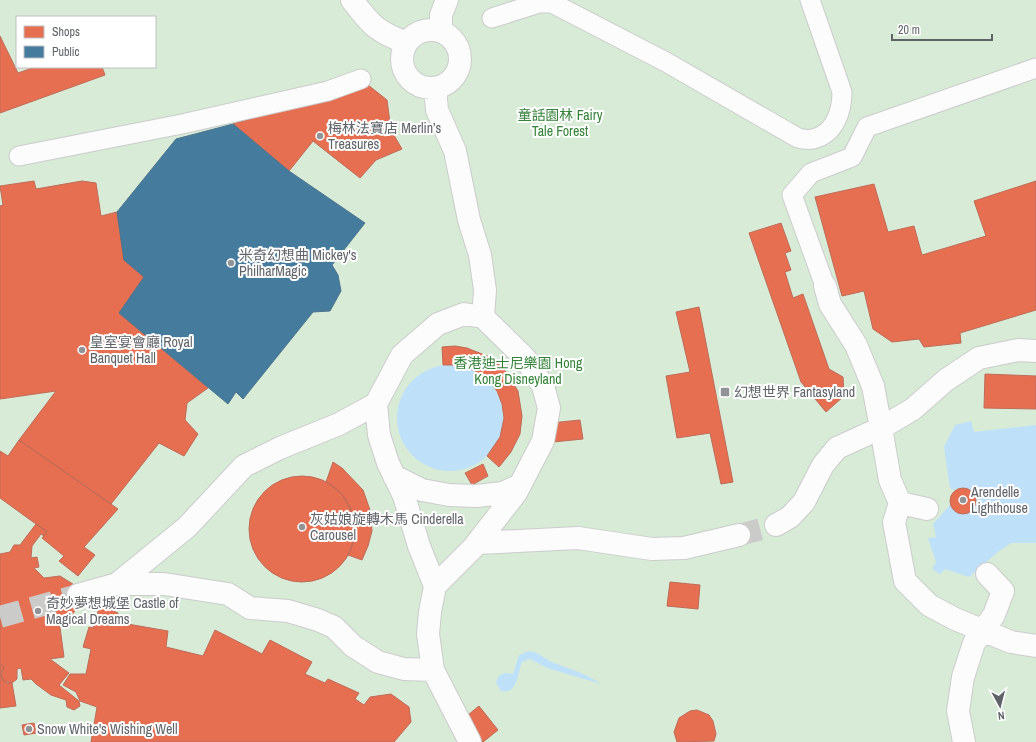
<svg xmlns="http://www.w3.org/2000/svg" width="1036" height="742" font-family="'Archivo Narrow','Noto Sans TC',sans-serif">
	<rect width="100%" height="100%" fill="#efeeea"/>
	<path fill="#d8ebd6" fill-rule="evenodd" d="M0 0H1036V742H0ZM17 17H155V67H17Z"/>
	<path fill="#bfe0f9" d="M397 418a53 53 0 1 1 106 0a53 53 0 1 1-106 0Z
		M971 421 974 432 1036 425V543H1011L998 552 969 577 945 569 940 574 932 569 936 562 928 538 936 537 933 524 950 505 956 512 965 514C986 506 974 480 954 490L950 488 944 447 955 425Z
		M529 651C540 652 544 659 554 663 571 669 586 674 601 684L547 668 530 659 522 662C518 673 516 698 500 690L496 682 499 676 504 673 513 674 519 655Z"/>
	<path fill="#e76f51" stroke="#be6b58" d="M0 36 18 73 35 67H102L105 75 0 113Z
		M368 85 387 100 391 130 402 149 376 160 360 178 313 141 289 171 233 124Z
		M34 181 36 189 82 181 96 183 101 216 117 212 124 260 144 277 119 313 208 388 187 403 185 420 198 434 184 456 159 443 111 504 19 440 56 391 0 399V206L3 205 0 186Z
		M1036 181V310L960 333 961 343 924 347 919 339 892 342 873 329 864 291 842 296 815 197 874 184 888 232 914 226 922 255 986 236 974 201Z
		M781 223 791 251 785 253 791 270 785 272 793 298 803 294 829 369 843 377 844 396 826 412 801 382 749 233Z
		M699 307 733 482 721 484 710 433 677 438 666 376 690 372 676 312Z
		M455 346 467 348 492 358 504 369 518 391 522 416 520 434 511 452 499 467 487 456 500 437 504 418 502 404 497 391 488 380 474 370 457 365H443L442 347Z
		M985 374 1036 376V409L984 408Z
		M580 420 583 439 553 442 551 423Z
		M19 440 118 509 84 547 95 555 78 576 59 561 64 556 42 538 47 532 0 498V451L8 456Z
		M333 462 342 468 363 490 370 510 372 531 368 546 362 560 348 555 353 543 355 530 354 517 342 494 326 482Z
		M483 464 488 476 472 485 465 473Z
		M249 529a53 53 0 1 1 106 0a53 53 0 1 1-106 0Z
		M950 501a13 13 0 1 1 26 0a13 13 0 1 1-26 0Z
		M36 524 47 531 44 536 41 534 32 546 31 558 37 557 39 567 34 568 44 578 60 576 76 586 80 603 70 618 59 620 64 657 50 659 69 673 59 685 79 701 80 706 74 710 67 707 66 700 51 695 36 684 31 679 23 680 21 668 17 669V679L12 683 4 681 1 675 4 667 0 664V554L10 552 14 545H20Z
		M670 582 700 585 698 609 667 606Z
		M100 605 118 613 116 622 168 631 166 647 203 656 215 630 262 654 270 640 312 662 305 674 325 683 328 679 359 693 355 699 364 705 370 697 391 694 409 707 411 722 394 742H91L97 707 80 701 76 692 63 685 70 674H86L91 649 83 647 89 627 93 628Z
		M0 664 4 667 1 672 2 679 7 683H12L16 706 0 708Z
		M479 706 498 730 483 742 463 719Z
		M697 710 709 715 713 721 716 734 714 741 677 742 674 732 679 718 690 711Z
		M34 723 36 733 24 735 22 725Z"/>
	<path fill="#457b9d" stroke="#4d748d" d="M233 124 289 171 365 223 332 265 338 275 341 291 330 311 313 312 243 399 236 392 228 404 119 313 144 277 124 260 117 212 176 139Z"/>
	<g fill="none" stroke-linecap="round" stroke-linejoin="round">
		<path stroke="#cbcbca" stroke-width="22" stroke-dasharray="22 11" stroke-linecap="butt" d="M739 535 776 525
			M0 617 78 595"/>
		<defs>
			<path id="service" d="M492 18 539 3H552L666 62 798 138C802 139 809 140 813 139 835 134 842 111 842 92L810 0
				M19 156 182 124 328 91 361 79
				M825 286 792 195 811 173 852 157 867 127 1036 68"/>
			<path id="pedestrian" d="M352 0C371 25 377 32 407 43
				M402 59a29 29 0 1 1 58 0a29 29 0 1 1-58 0Z
				M441 31V15L447 0
				M435 88 437 110 455 151 469 220 480 255 485 290 483 317 525 358 543 386 549 408 543 441 516 493 473 548 435 586 430 612 428 634 433 670 470 742
				M825 286 830 304 856 345 873 386 881 428 913 409 946 380 979 358 1018 350 1036 351
				M376 404 379 435 388 463 404 496 419 546 435 586
				M394 476 422 490 449 495 477 496 503 493 520 485
				M900 503 894 522 905 581 929 605 955 619 1011 642 1036 646
				M776 525 790 517 804 502 823 465 837 448 881 428 890 480 900 503 927 509
				M477 543 578 538 652 549 684 548 739 535
				M78 595 117 584
				M433 670 404 669 378 662 353 646 334 627 318 620 288 611 250 608 228 594 164 584H117L187 527 244 466 280 448 339 424 376 404 402 355 438 324 464 314 483 317
				M964 742 958 711 963 677 974 643 994 615 1003 591 987 574"/>
		</defs>
		<use href="#service" stroke="#cbcccc" stroke-width="21"/>
		<use href="#pedestrian" stroke="#cbcccc" stroke-width="24"/>
		<use href="#service" stroke="#fdfcfc" stroke-width="19"/>
		<use href="#pedestrian" stroke="#fdfcfc" stroke-width="22"/>
	</g>
	<g fill="#919496" stroke="#fff" stroke-width="1.5">
		<circle cx="320" cy="136" r="4"/>
		<circle cx="231" cy="263" r="4"/>
		<circle cx="82" cy="350" r="4"/>
		<rect x="720" y="387" width="10" height="10" rx="2"/>
		<circle cx="963" cy="500" r="4"/>
		<circle cx="302" cy="527" r="4"/>
		<circle cx="38" cy="611" r="4"/>
		<circle cx="29" cy="729" r="4"/>
	</g>
	<g text-anchor="middle" dominant-baseline="central" stroke-width="4" stroke-linejoin="round" paint-order="stroke">
		<g font-size="14" fill="#348238" stroke="#fff">
			<text x="560" y="115">童話園林 Fairy<tspan x="560" dy="16">Tale Forest</tspan></text>
			<text x="518" y="363">香港迪士尼樂園 Hong<tspan x="518" dy="16">Kong Disneyland</tspan></text>
		</g>
		<g font-size="14" fill="#5f6368" stroke="#fff" text-anchor="start">
			<text x="328" y="128">梅林法寶店 Merlin’s<tspan x="328" dy="16">Treasures</tspan></text>
			<text x="239" y="255">米奇幻想曲 Mickey's<tspan x="239" dy="16">PhilharMagic</tspan></text>
			<text x="90" y="342">皇室宴會廳 Royal<tspan x="90" dy="16">Banquet Hall</tspan></text>
			<text x="734" y="392">幻想世界 Fantasyland</text>
			<text x="971" y="492">Arendelle<tspan x="971" dy="16">Lighthouse</tspan></text>
			<text x="310" y="519">灰姑娘旋轉木馬 Cinderella<tspan x="310" dy="16">Carousel</tspan></text>
			<text x="46" y="603">奇妙夢想城堡 Castle of<tspan x="46" dy="16">Magical Dreams</tspan></text>
			<text x="37" y="729">Snow White's Wishing Well</text>
		</g>
	</g>
	<rect x="16" y="16" width="140" height="52" fill="#ffffff" stroke="#bfc1c3"/>
	<rect x="24" y="26" width="20" height="12" fill="#e76f51" stroke="#bfc1c3"/>
	<text x="52" y="36" font-size="12" fill="#5f6368">Shops</text>
	<rect x="24" y="46" width="20" height="12" fill="#457b9d" stroke="#bfc1c3"/>
	<text x="52" y="56" font-size="12" fill="#5f6368">Public</text>
	<g transform="translate(1000 706) rotate(173)" stroke="#ffffff" stroke-width="3" paint-order="stroke">
	<path d="M0-3L7 15L0 10L-7 15Z" fill="#5f6368"/>
	<text y="-6" font-size="11" font-weight="bold" text-anchor="middle" fill="#5f6368">N</text>
	</g>
	<path d="M892 34v6h100v-6" fill="none" stroke="#5f6368" stroke-width="2"/>
	<text x="898" y="34" font-size="12" fill="#5f6368" stroke="#ffffff" stroke-width="3" paint-order="stroke">20 m</text>
</svg>
